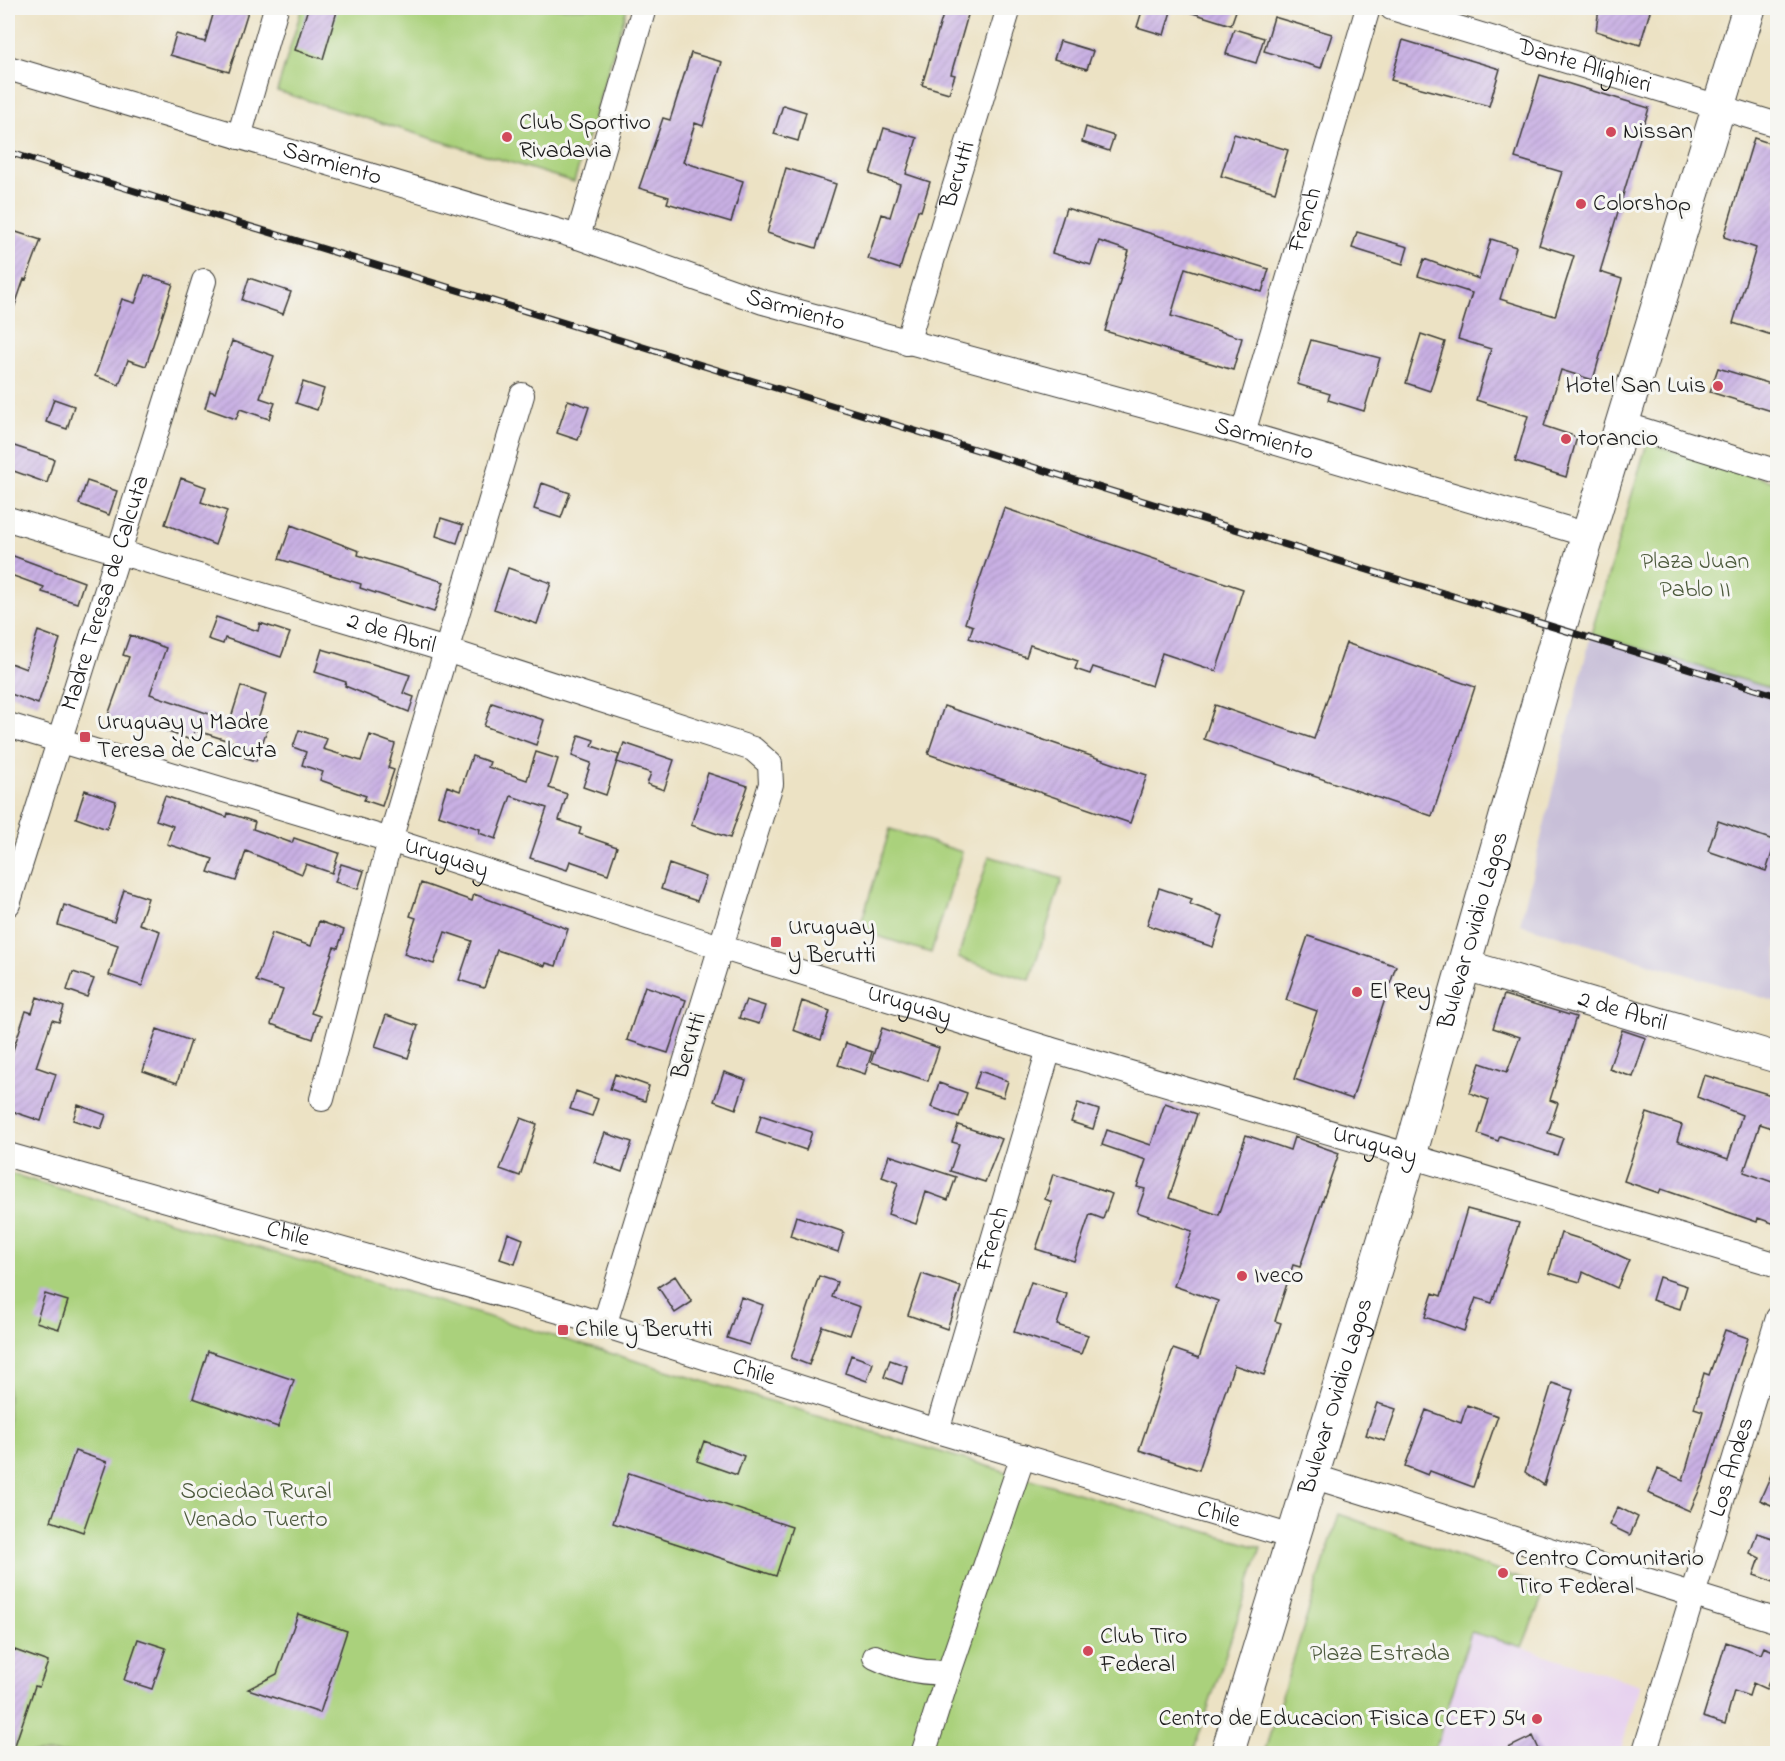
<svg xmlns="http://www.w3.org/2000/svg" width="1785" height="1761" font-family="'Indie Flower',sans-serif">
	<defs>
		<pattern id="building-hatch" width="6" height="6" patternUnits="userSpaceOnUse" patternTransform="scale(1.5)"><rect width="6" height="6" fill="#c9b0e4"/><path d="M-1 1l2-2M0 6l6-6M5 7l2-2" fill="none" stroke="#ac97c3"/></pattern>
	</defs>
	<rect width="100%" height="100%" fill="#f6f6f2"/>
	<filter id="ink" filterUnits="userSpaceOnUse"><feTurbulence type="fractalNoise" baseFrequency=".0167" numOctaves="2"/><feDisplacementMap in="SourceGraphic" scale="12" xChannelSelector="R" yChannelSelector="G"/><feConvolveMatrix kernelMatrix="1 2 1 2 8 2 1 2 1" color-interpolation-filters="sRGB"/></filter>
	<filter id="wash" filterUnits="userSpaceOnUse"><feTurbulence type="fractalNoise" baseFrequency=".008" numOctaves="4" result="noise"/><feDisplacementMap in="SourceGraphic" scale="24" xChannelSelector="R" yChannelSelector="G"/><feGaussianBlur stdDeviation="1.35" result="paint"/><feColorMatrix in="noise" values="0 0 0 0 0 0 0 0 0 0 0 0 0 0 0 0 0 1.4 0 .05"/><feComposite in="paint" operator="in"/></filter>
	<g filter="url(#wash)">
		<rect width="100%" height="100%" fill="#ece2c4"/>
		<path fill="#e7d2ef" d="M1471 1631 1640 1685 1620 1753 1434 1754Z"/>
		<path fill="#c8bfd8" d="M1591 634 1777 690V1002L1520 924Z"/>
		<path fill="#aad17c" stroke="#63764c" stroke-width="1.5" d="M302 8H627L574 182 277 91Z
			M1647 443 1777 483V690L1591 634Z
			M890 829 962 852 931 953 859 930Z
			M989 856 1062 879 1030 980 958 958Z
			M8 1173 1261 1548 1193 1753H8Z
			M1339 1514 1546 1588 1522 1647 1471 1632 1434 1753H1264Z"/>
		<g id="blocks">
			<path fill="url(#building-hatch)" d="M215 8H249L229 72 170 55 176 34 205 42Z
				M308 8H338L323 59 295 50Z
				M945 8H970L951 74 955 75 949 93 922 85Z
				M1143 8H1172L1164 35 1137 27Z
				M1187 8H1237L1231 25 1186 11Z
				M1599 8H1651L1640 45 1596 31Z
				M1274 17 1332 34 1321 68 1264 51Z
				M1234 29 1264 38 1256 63 1226 54Z
				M1403 40 1500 69 1489 106 1391 80Z
				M1060 41 1093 51 1087 69 1054 59Z
				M691 53 722 62 703 126 695 123 683 162 743 181 731 222 667 203 669 197 639 188 663 118 670 120Z
				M1540 75 1649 108 1600 272 1622 279 1593 380 1561 370 1544 426 1577 437 1566 477 1515 461 1528 416 1476 400 1491 349 1458 339 1472 293 1418 276 1424 259 1479 279 1491 239 1516 247 1500 299 1555 316 1574 256 1539 245 1562 172 1515 158Z
				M783 105 806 112 798 141 774 134Z
				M1086 127 1114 136 1109 151 1082 142Z
				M884 128 917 138 906 174 930 182 921 211 918 210 900 269 868 259 882 214 890 217 900 184 870 174Z
				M1234 134 1288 150 1275 192 1221 176Z
				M1754 138 1778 146V337L1733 323 1756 248 1724 237Z
				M786 168 836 184 816 248 767 233Z
				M1066 208 1269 269 1262 292 1185 268 1171 316 1242 338 1233 370 1105 331 1129 251 1099 241 1091 265 1052 253Z
				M13 231 41 240 26 280 24 279 10 320 8 319V247Z
				M1357 232 1408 247 1403 264 1352 248Z
				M145 275 173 284 146 366 128 360 119 385 95 376 122 299 135 303Z
				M249 278 291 292 283 314 242 300Z
				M1421 334 1445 342 1430 391 1406 383Z
				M1311 340 1380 358 1364 411 1328 400 1330 394 1297 384Z
				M232 341 274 356 260 398 275 403 269 419 240 409 236 419 205 408 210 391 215 393Z
				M1718 368 1778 386V413L1710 392Z
				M303 382 324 389 317 410 296 403Z
				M54 399 74 406 67 429 46 422Z
				M568 400 589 407 578 440 557 433Z
				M8 444 54 459 47 483 8 469Z
				M181 478 206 487 201 502 227 511 215 545 165 524Z
				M87 481 117 491 109 515 79 504Z
				M542 483 570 493 561 518 534 509Z
				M1004 508 1243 589 1216 671 1162 653 1152 686 1093 667 1090 674 1075 669 1078 661 1030 645 1026 657 969 638 973 626 965 623Z
				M441 518 463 525 457 543 436 536Z
				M291 525 359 551 358 555 444 582 434 612 360 588 361 584 279 559Z
				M8 554 84 582 77 603 42 592 44 587 8 574Z
				M508 568 551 583 537 624 494 609Z
				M216 617 258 631 260 623 290 633 281 657 225 638 223 644 208 639Z
				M38 631 60 639 38 704 8 693V662L26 669Z
				M130 635 166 648 150 694 230 721 241 686 266 695 257 723 268 727 256 761 231 753 235 743 195 730 191 740 139 722 137 728 107 718 129 657 123 655Z
				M1346 643 1475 687 1432 816 1204 739 1215 705 1314 739Z
				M322 649 410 675 403 693 414 697 409 712 345 686 346 682 315 672Z
				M492 703 544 720 536 745 484 726Z
				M944 706 1147 775 1130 823 928 754Z
				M299 730 327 739 323 749 361 761 370 735 395 744 388 768 394 770 382 806 364 800 366 796 320 780 323 772 302 765 306 752 293 747Z
				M579 735 594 740 592 746 619 755 606 795 583 787 591 763 572 756Z
				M624 743 674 760 664 790 647 784 651 773 617 762Z
				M536 752 558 759 549 788 567 794 559 820 581 828 579 834 617 847 608 874 570 861 567 870 530 858 547 808 511 796 496 839 479 833 480 829 438 815 447 786 460 791 472 756 490 762 488 767 527 780Z
				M708 773 748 786 730 838 691 825Z
				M85 790 116 801 107 829 76 818Z
				M165 796 227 817 228 813 255 822 253 829 292 843 294 838 339 853 332 873 306 864 302 874 246 851 236 881 208 872 213 859 167 844 173 826 156 820Z
				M1718 821 1776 841 1766 871 1708 851Z
				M341 864 364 871 358 889 335 882Z
				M669 864 706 877 697 901 661 889Z
				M421 883 472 901 474 894 568 929 556 966 546 963 545 966 497 950 484 988 459 980 472 941 445 932 434 964 404 954 416 918 410 916Z
				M1159 888 1192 899 1190 904 1223 916 1213 947 1147 925Z
				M124 890 148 898 139 924 160 931 142 986 109 975 118 945 58 925 64 905 114 922Z
				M319 921 344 930 338 948 334 947 311 1013 320 1016 313 1039 271 1024 283 990 256 981 272 933 311 946Z
				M1308 936 1396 966 1352 1099 1294 1079 1317 1011 1286 1000Z
				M73 972 94 979 87 997 67 990Z
				M645 986 686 1000 668 1053 627 1040Z
				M1504 995 1576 1017 1550 1100 1558 1103 1548 1133 1563 1138 1557 1155 1500 1136 1498 1141 1478 1134 1489 1100 1470 1093 1480 1063 1507 1072 1520 1037 1493 1028Z
				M37 997 64 1007 59 1022 52 1020 36 1067 56 1074 41 1121 8 1110V1065L26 1011 32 1013Z
				M746 1000 765 1006 759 1024 739 1018Z
				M802 1001 830 1011 821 1040 793 1030Z
				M386 1015 418 1026 408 1058 375 1047Z
				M882 1028 939 1048 928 1081 871 1062Z
				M157 1029 191 1041 177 1083 143 1071Z
				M1622 1030 1646 1038 1633 1077 1609 1069Z
				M846 1043 872 1052 865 1074 838 1065Z
				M980 1071 1008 1081 1003 1097 974 1088Z
				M724 1072 746 1080 736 1109 714 1101Z
				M615 1074 649 1086 645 1101 610 1089Z
				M1704 1075 1778 1097V1130L1760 1124 1744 1172 1778 1184V1225L1758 1218 1757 1222 1661 1189 1659 1193 1624 1181 1647 1113 1682 1125 1677 1141 1728 1159 1742 1115 1697 1097Z
				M939 1083 967 1093 959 1117 931 1107Z
				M576 1091 598 1099 592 1116 570 1109Z
				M1078 1103 1099 1110 1093 1129 1071 1122Z
				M1165 1103 1197 1114 1169 1198 1219 1215 1246 1135 1290 1150 1294 1137 1339 1153 1300 1267 1293 1265 1275 1321 1281 1323 1264 1375 1234 1365 1199 1470 1139 1450 1173 1349 1199 1358 1218 1301 1174 1286 1192 1231 1137 1212 1145 1189 1137 1187 1146 1160 1102 1145 1107 1130 1151 1145Z
				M78 1105 106 1115 101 1129 73 1120Z
				M761 1115 812 1132 806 1150 756 1133Z
				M521 1118 537 1124 520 1176 500 1169Z
				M958 1125 1002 1139 985 1182 950 1171 959 1144 952 1142Z
				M605 1133 632 1142 622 1172 594 1162Z
				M889 1155 956 1177 948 1200 926 1192 916 1224 888 1214 898 1183 882 1177Z
				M1053 1174 1112 1194 1103 1219 1090 1214 1074 1261 1036 1249 1052 1202 1045 1199Z
				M1467 1209 1519 1223 1492 1303 1476 1298 1464 1331 1425 1317 1433 1293 1441 1296Z
				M796 1216 844 1232 838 1252 790 1236Z
				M508 1233 523 1239 515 1264 500 1259Z
				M1561 1233 1590 1242 1629 1260 1617 1288 1583 1272 1580 1282 1549 1273Z
				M922 1274 961 1287 947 1329 908 1315Z
				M675 1276 692 1302 675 1313 658 1287Z
				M819 1276 837 1282 832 1297 860 1307 850 1335 822 1326 809 1365 791 1358Z
				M1659 1277 1687 1286 1680 1309 1652 1300Z
				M1031 1282 1067 1294 1057 1325 1088 1335 1081 1354 1014 1332Z
				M45 1294 68 1301 59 1329 36 1322Z
				M741 1297 763 1305 749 1345 727 1338Z
				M1725 1330 1748 1338 1703 1482 1690 1511 1648 1493 1658 1469 1683 1480 1703 1411 1694 1408 1704 1373 1709 1375Z
				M208 1351 294 1380 278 1427 193 1398Z
				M851 1355 873 1363 867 1381 845 1373Z
				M890 1360 907 1366 902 1384 884 1377Z
				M1552 1383 1573 1390 1544 1485 1525 1472Z
				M1377 1403 1396 1409 1385 1441 1366 1435Z
				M1467 1405 1498 1416 1473 1487 1430 1471 1428 1475 1405 1466 1426 1410 1461 1423Z
				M704 1441 744 1456 737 1475 697 1461Z
				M75 1451 107 1462 83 1532 51 1521Z
				M1778 1459V1508L1760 1500Z
				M629 1473 792 1527 776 1576 613 1523Z
				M1618 1507 1638 1517 1630 1535 1609 1525Z
				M1757 1533 1778 1540V1573L1774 1582 1754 1575 1760 1558 1750 1553Z
				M298 1614 347 1631 320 1713 248 1689 277 1674Z
				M138 1639 166 1648 152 1689 124 1680Z
				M1726 1642 1761 1654 1764 1647 1778 1653V1674L1773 1672 1766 1689 1753 1683 1749 1696 1734 1691 1725 1724 1703 1717Z
				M12 1649 48 1662 39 1687 35 1686 12 1754H8V1662Z
				M1533 1736 1541 1754H1496Z"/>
		</g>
	</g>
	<g filter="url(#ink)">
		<use href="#blocks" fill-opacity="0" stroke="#3b3a35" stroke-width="1.5"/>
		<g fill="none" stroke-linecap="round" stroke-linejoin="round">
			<defs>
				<g id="minor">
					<path id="s1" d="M1392 8 1778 125"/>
					<path id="s2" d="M8 68 578 237 763 302 1243 433 1588 535"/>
					<path d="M239 137 276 8"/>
					<path d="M578 237 644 8"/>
					<path id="s3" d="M907 343 1009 8"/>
					<path d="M1623 424 1778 472"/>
					<path id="s4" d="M1243 433 1368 8"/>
					<path id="s5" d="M8 519 446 650 753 749 770 764 771 784 604 1326"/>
					<path id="s6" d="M8 725 390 840 720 947 1049 1049 1778 1265"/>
					<path id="s7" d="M8 904 204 281"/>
					<path d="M322 1099 390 840 522 395"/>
					<path id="s8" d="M8 1155 566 1313 937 1431 1292 1537"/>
					<path id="s9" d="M937 1431 1049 1049"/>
					<path d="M1312 1476 1778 1621"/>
					<path d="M875 1657C898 1668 924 1674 949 1672L1023 1456"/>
					<path d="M923 1754 949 1672"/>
					<path id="s10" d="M1644 1754 1778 1318"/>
				</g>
				<g id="major">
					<path id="s11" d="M1465 965 1778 1058"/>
				</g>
				<g id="highway">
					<path id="s12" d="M1227 1754 1410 1155 1559 630 1749 8"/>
				</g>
			</defs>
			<use href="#minor" stroke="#3b3a35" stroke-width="26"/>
			<use href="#major" stroke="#3b3a35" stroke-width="32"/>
			<use href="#highway" stroke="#3b3a35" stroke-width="35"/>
			<use href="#minor" stroke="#fff" stroke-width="24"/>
			<use href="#major" stroke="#fff" stroke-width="30"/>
			<use href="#highway" stroke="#fff" stroke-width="33"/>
			<defs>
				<path id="rail" d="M8 152 1778 696"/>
			</defs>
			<use href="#rail" stroke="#1c1c1c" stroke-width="7"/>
			<use href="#rail" stroke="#f6f6f2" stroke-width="4.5" stroke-dasharray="14" stroke-linecap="butt"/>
		</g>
	</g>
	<g fill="#d1495b" stroke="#f6f6f2" stroke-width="2">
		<circle cx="1611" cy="132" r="6"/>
		<circle cx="507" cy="137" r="6"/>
		<circle cx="1581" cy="204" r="6"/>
		<circle cx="1718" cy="386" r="6"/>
		<circle cx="1566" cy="439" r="6"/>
		<rect x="79" y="731" width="12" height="12" rx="3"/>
		<rect x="770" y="936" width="12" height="12" rx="3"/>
		<circle cx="1357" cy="992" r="6"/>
		<circle cx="1242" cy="1276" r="6"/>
		<rect x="557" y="1324" width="12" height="12" rx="3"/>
		<circle cx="1503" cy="1573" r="6"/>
		<circle cx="1088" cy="1651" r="6"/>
		<circle cx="1537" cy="1719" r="6"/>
	</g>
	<g text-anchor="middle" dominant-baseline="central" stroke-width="6" stroke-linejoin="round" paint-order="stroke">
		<g font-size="24" fill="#1c1c1c" stroke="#f6f6f2">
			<text stroke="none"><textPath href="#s1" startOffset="201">Dante Alighieri</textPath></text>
			<text stroke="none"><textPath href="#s2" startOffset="338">Sarmiento</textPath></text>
			<text stroke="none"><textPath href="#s3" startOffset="176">Berutti</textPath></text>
			<text stroke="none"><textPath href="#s4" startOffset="222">French</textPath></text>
			<text stroke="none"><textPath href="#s2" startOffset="824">Sarmiento</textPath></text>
			<text stroke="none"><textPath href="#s2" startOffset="1310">Sarmiento</textPath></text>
			<text stroke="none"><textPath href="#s7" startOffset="326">Madre Teresa de Calcuta</textPath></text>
			<text stroke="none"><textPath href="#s5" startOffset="400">2 de Abril</textPath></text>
			<text stroke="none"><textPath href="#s6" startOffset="458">Uruguay</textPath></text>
			<text stroke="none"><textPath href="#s12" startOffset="860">Bulevar Ovidio Lagos</textPath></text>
			<text stroke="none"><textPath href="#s6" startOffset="944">Uruguay</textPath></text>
			<text stroke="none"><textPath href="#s11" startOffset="164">2 de Abril</textPath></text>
			<text transform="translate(690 1046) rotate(-73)">Berutti</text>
			<text stroke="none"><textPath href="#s6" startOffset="1430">Uruguay</textPath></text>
			<text stroke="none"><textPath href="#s8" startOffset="291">Chile</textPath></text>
			<text stroke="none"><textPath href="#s9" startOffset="200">French</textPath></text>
			<text stroke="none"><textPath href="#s8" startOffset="777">Chile</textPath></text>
			<text stroke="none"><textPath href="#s12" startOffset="374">Bulevar Ovidio Lagos</textPath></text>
			<text stroke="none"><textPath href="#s10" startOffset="300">Los Andes</textPath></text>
			<text stroke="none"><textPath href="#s8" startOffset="1263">Chile</textPath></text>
		</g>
		<g font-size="24" fill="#1c1c1c" stroke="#f6f6f2" text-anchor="start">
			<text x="519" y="123">Club Sportivo<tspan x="519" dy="28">Rivadavia</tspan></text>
			<text x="1623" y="132">Nissan</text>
			<text x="1593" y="204">Colorshop</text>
			<text x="1706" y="386" text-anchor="end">Hotel San Luis</text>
			<text x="1578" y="439">torancio</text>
			<text x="97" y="723">Uruguay y Madre<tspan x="97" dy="28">Teresa de Calcuta</tspan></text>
			<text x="788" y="928">Uruguay<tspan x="788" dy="28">y Berutti</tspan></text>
			<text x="1369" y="992">El Rey</text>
			<text x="1254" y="1276">Iveco</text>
			<text x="575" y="1330">Chile y Berutti</text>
			<text x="1515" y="1559">Centro Comunitario<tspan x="1515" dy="28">Tiro Federal</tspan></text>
			<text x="1100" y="1637">Club Tiro<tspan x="1100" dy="28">Federal</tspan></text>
			<text x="1525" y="1719" text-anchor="end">Centro de Educacion Fisica (CEF) 54</text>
		</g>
		<g font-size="24" fill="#4e5b3e" stroke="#f6f6f2">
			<text x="1695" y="562">Plaza Juan<tspan x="1695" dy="28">Pablo II</tspan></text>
			<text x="256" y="1492">Sociedad Rural<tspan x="256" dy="28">Venado Tuerto</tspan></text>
			<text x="1380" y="1654">Plaza Estrada</text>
		</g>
	</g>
	<rect width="1785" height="1761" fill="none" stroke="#f6f6f2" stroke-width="30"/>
</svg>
